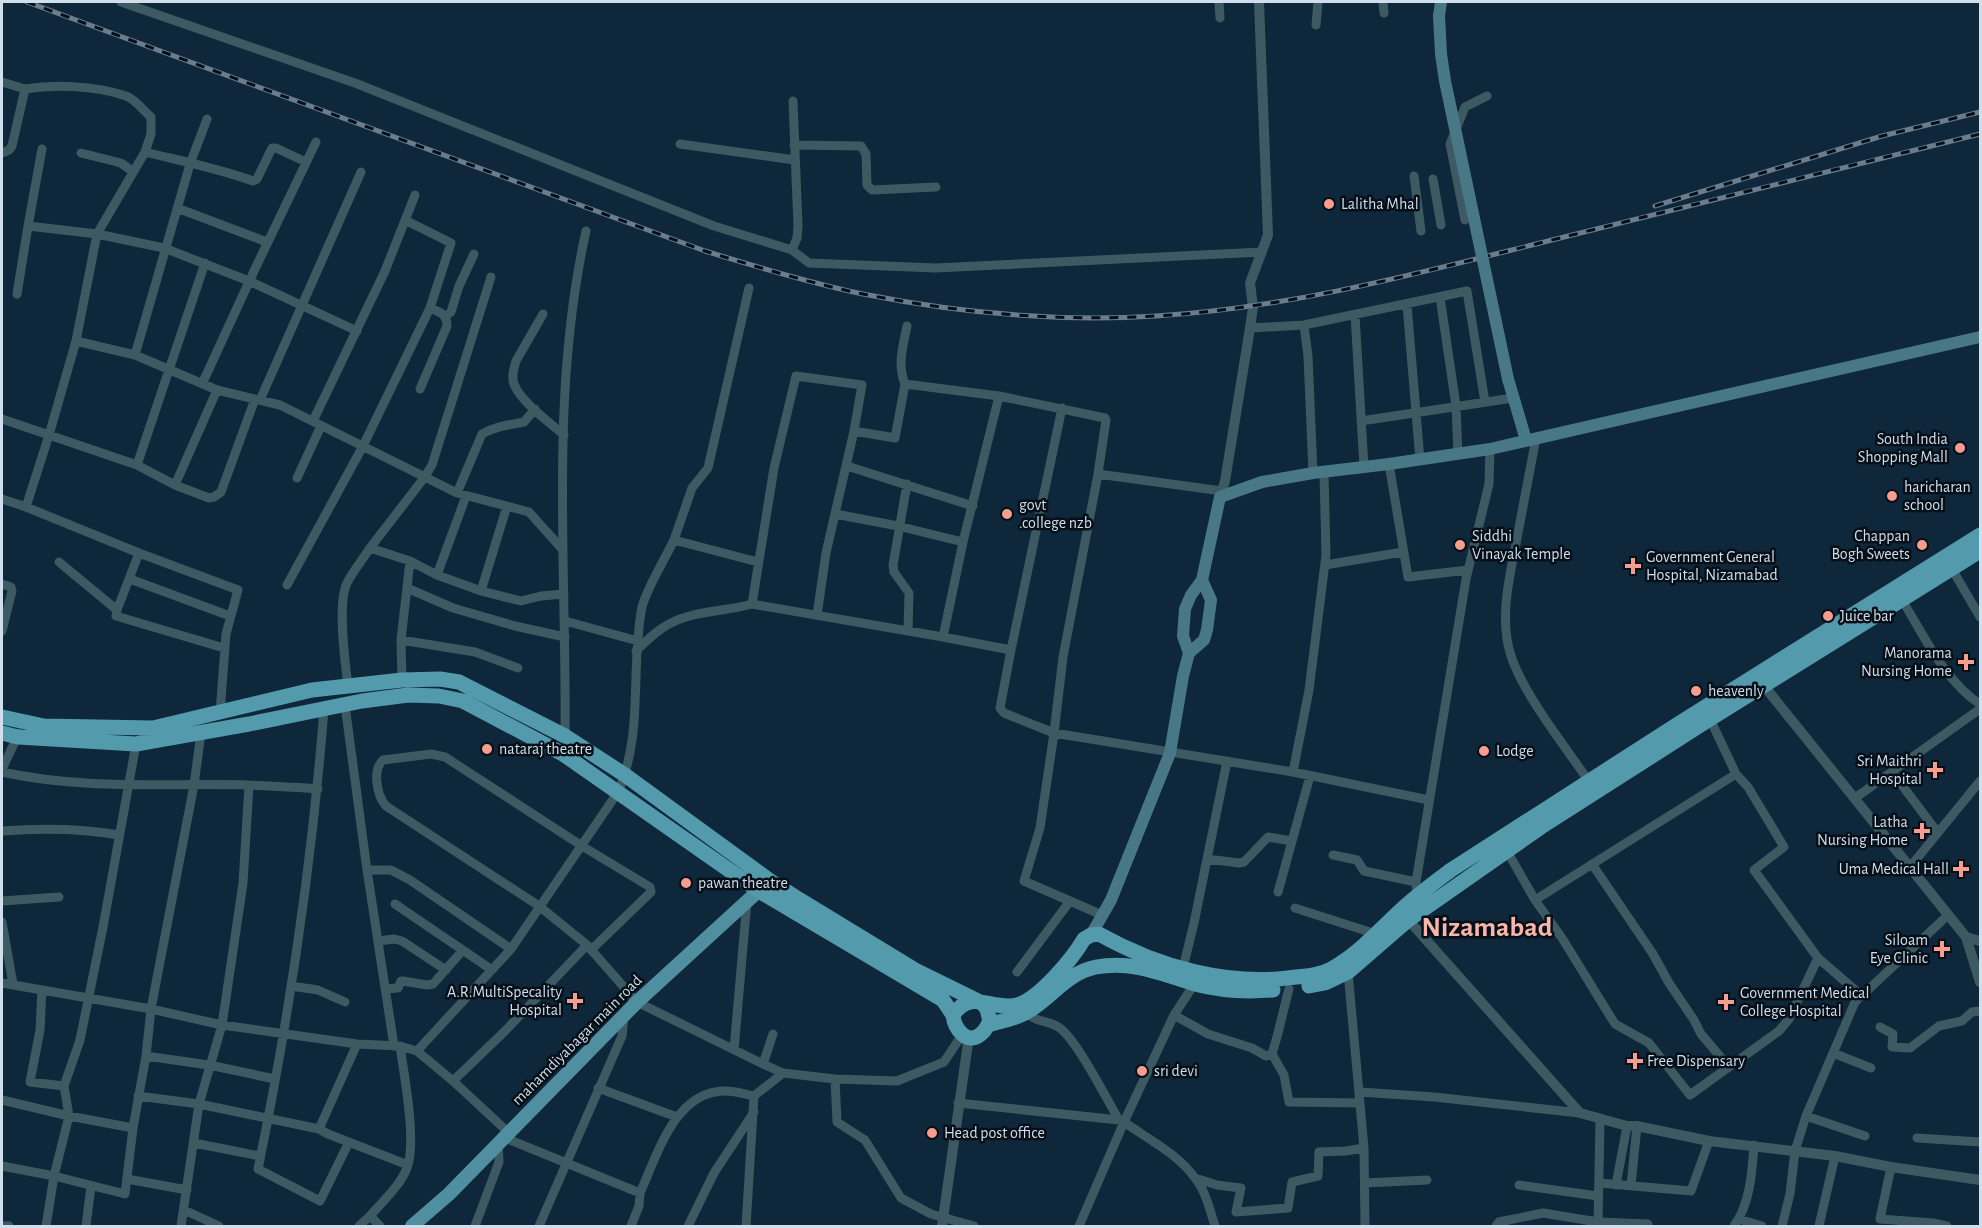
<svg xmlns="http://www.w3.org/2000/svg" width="1982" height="1228" font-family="'Alegreya Sans',sans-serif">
	<rect width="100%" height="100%" fill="#0f273a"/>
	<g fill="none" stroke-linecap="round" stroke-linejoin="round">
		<path stroke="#3d5a62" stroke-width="9" d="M121 2 355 83 714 226 792 250 809 263 936 268 1262 252
			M1219 2 1220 18
			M1383 2 1384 13
			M1316 25 1318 2
			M2 82 25 89 12 146 9 150 2 153
			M25 89C56 84 97 86 126 96 135 99 144 111 151 117V134L145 152 97 234 76 341 135 355 217 390 280 405 457 493 529 512 563 550
			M680 144 795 160
			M794 145 861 146 866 154 867 185 872 190 936 187
			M42 149 28 226 97 234 164 248 249 281 357 331
			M145 152C181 161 217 168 253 181L257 179 272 148H276L306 162
			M81 153 121 163 132 171
			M1414 176 1421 231
			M1433 179 1441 225
			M177 208 267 242
			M1465 220 1450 144 1465 107 1487 96
			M792 250 797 238 798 226 793 101
			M17 294 28 226
			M1440 297 1456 406 1458 455
			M1407 305 1420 460
			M543 314 516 361C514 368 511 377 514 384 520 401 550 423 564 435
			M1355 315 1364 467
			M446 316 451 312 459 286 474 254
			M1304 325 1308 356 1313 473
			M1250 328 1304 325 1467 291 1485 402
			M76 341 49 435 137 465 175 485 209 498 214 497 221 492 255 399
			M135 355 190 164 207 119
			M203 382 254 271 316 142
			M905 384C897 365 903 346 907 326
			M420 389 447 326C447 314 440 312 430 308
			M260 400 361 172
			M2 419 49 435 26 507 2 499
			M313 421 385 271 415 195
			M1361 421 1513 398
			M1536 438C1530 470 1524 501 1518 533 1511 572 1498 616 1511 656 1524 695 1564 745 1588 780
			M1389 464 1408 577 1468 570
			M137 465 205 263
			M847 466 973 506
			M1098 474 1063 657 1054 733 1293 772 1429 800
			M297 478 321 426
			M907 484 893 565 894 572 909 593 908 631
			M175 485 217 390
			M457 493 482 434C495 426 510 425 524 422L535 409
			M26 507 139 553 238 590 226 634 220 713
			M835 514 898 526 963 542
			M674 540 692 488 708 468 749 288
			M370 548 424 478 432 465 491 277
			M59 562 117 610 116 616 224 648
			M1325 565 1403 552
			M1952 569 1980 617
			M437 575 466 496
			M130 579 230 616
			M2 584 11 587 12 591 2 631
			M287 585 363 446 430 308 451 243 405 220
			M407 588 453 608 515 626 565 637
			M481 591 507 506
			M1902 600C1923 634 1946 683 1980 704
			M117 610 139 553
			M817 615 826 553 854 431
			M565 621 638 641
			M943 637 752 604 774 468 796 376 862 385 854 431 895 438 905 384 999 396
			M401 640 410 561
			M1011 650 1062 408
			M636 651C646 641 656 631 669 624 695 610 725 612 752 604
			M402 680 401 640 475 652 518 668
			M348 686C345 662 337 603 347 583 353 571 363 559 370 548L410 561 437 575 481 591 521 601 541 596 564 594
			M345 705 367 870 394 1046
			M324 709C312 863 289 1018 258 1169L320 1201 349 1142
			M565 736C567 569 549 397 586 231
			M2 769 19 733
			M2 772C83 790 166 783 249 785 272 786 295 787 318 789
			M1293 772 1309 690 1326 555 1324 473
			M1892 772 1938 833
			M1855 798 1980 709
			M2 831C42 828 79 828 119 835
			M1507 851 1535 900 1562 938 1615 1024 1649 1043 1690 1095 1779 1031 1789 1019 1818 958 1754 870 1784 847 1748 787 1736 774 1710 719
			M1333 855 1357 860 1364 871 1416 882
			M1207 859 1239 863 1244 862 1268 837 1292 841
			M1592 864 1653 954 1669 983 1694 1020 1701 1034 1729 1067
			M1910 867 1980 781
			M367 870H391L410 880 511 949
			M1278 892 1310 776
			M1417 899 1416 882 1466 579 1489 484 1490 449
			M1535 900 1736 774
			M2 901 59 897
			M395 904 492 970
			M1295 908 1376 934
			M1102 915 1024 881 1040 828 1054 733 1004 713 1000 708 1011 650 943 637 963 542 999 396 1105 418 1106 420 1098 474 1222 491
			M2 922 13 984
			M378 941 394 939 402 941 446 970
			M591 950 651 892 650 887 582 846 445 757 431 754 383 760C372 770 377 796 386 806L539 906 587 945 637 1002 763 1064 783 1073 835 1079 897 1081 944 1062 962 1035
			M1818 958 1862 996
			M1183 968 1194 923 1227 761
			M1017 972 1070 901
			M1348 972 1364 1148 1365 1226
			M2 983 151 1009 222 1025 357 1044 400 1046 417 1051 453 1081 508 1132
			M291 986 318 990 345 1002
			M385 989 398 988 401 981H403L427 985 433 984 463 950
			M42 990 40 1030 30 1082 64 1086 80 1040 103 927 136 744
			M1024 1010C1037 1025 1049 1019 1061 1029 1079 1044 1106 1098 1119 1120L1124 1122 1174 1015 1195 983
			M1174 1015 1208 1034 1252 1048 1266 1056 1272 1054C1279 1032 1283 1011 1289 989
			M1880 1027 1893 1034 1892 1047 1910 1048 1939 1026 1962 1021 1972 1012 1980 1011
			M734 1050 747 901
			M417 1051 511 949 618 792C644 733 630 668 642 607 646 590 666 557 674 540L758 562
			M1833 1053 1871 1068
			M1272 1054 1284 1075 1289 1102 1360 1103
			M146 1056 209 1065 275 1079
			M763 1064 773 1034
			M835 1079 837 1122 865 1140 901 1198 931 1214 974 1226
			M453 1081 505 1031 587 945
			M598 1088 677 1117
			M1360 1092 1434 1097 1580 1113
			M138 1096 199 1104 319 1129 328 1134 408 1165
			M2 1100 69 1116 133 1128 146 1056 151 1009 194 785 201 733
			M958 1103 1119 1120
			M1806 1116 1865 1136
			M319 1129 357 1044
			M503 1137 640 1193C657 1156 674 1093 723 1091 733 1090 744 1094 754 1096L783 1073
			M1917 1138 1980 1142
			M194 1143 260 1156
			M2 1166 54 1176 125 1194 133 1128
			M1891 1167 1880 1219 1933 1223 1947 1226
			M1195 1178 1217 1185 1241 1188 1236 1212 1288 1208 1292 1182 1318 1176 1319 1152 1346 1151 1364 1148
			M127 1179 187 1190
			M1365 1183 1427 1180
			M1599 1183 1691 1191 1709 1141
			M1519 1185 1598 1196
			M1616 1185 1627 1126
			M1631 1185 1637 1126
			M184 1210 219 1226
			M1739 1219 1762 1226
			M2 1226H9
			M46 1226 54 1176 69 1116 64 1086
			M86 1226 91 1186
			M181 1226 199 1104 222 1025 243 883 249 785
			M359 1226 370 1216
			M380 1226 370 1216C382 1202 400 1186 407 1168 417 1141 404 1075 400 1046
			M475 1226 499 1162 498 1142
			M539 1226 622 1036 624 1016
			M631 1226 639 1206 640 1193
			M688 1226 714 1173 754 1112
			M746 1226 754 1096
			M1079 1226 1124 1122C1148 1139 1178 1154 1195 1178 1206 1191 1210 1211 1215 1226
			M1496 1226 1499 1222 1543 1213 1598 1222 1648 1224
			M1598 1226 1600 1120
			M1734 1226C1750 1204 1752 1173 1754 1145
			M1782 1226 1790 1194 1795 1151 1806 1116 1855 1002 1948 915
			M1819 1226 1835 1156"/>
		<path stroke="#3d5a62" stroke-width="10" d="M1220 497 1225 481 1250 328 1253 307 1250 283 1268 235 1259 2
			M1765 687 1966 937 1980 982
			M1404 915 1580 1113 1627 1126H1637L1709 1141 1835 1156 1891 1167 1980 1180
			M1966 937 1980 941
			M942 1226 969 1036"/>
		<path stroke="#487885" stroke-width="12" d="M1439 16 1441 2
			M1508 379 1526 440
			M1189 653 1204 640 1207 630 1211 600 1202 580
			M1091 935 1111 900 1170 753 1183 676 1189 653 1183 636 1185 609 1191 595 1202 580 1220 497 1262 482 1313 473 1389 464 1490 449 1980 337"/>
		<path stroke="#4f8f9f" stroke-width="14" d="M412 1226 449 1194 637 1002 766 884"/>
		<path stroke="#529aac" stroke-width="15" d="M2 717 44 726 153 728 312 690 402 680 440 679 459 682 565 736 625 775 769 880 800 900 915 970 978 1001
			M2 733 18 737 136 744 249 724 362 701 408 695 439 696 463 701 563 754 759 891 943 1000 953 1015
			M1309 986 1325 983 1348 972 1408 920 1541 827 1710 719 1980 551
			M982 1003 987 1009 990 1021C988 1024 986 1030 982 1033 968 1047 954 1029 953 1015 972 988 991 1011 1017 1005 1039 999 1073 958 1084 939L1091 935 1099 934C1158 967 1228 987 1296 977 1308 976 1320 975 1331 969 1358 955 1379 930 1401 910 1416 896 1434 883 1451 870L1678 724 1980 535
			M988 1025C1000 1021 1016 1019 1027 1012 1052 998 1066 973 1096 967 1132 960 1162 974 1195 984 1221 991 1247 992 1273 990"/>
		<defs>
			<path id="rail" d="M27 2 705 251C757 267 810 283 863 294 959 313 1059 322 1156 316 1290 308 1419 273 1548 241 1692 205 1836 169 1980 134
				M1655 206 1882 136 1980 112"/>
		</defs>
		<use href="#rail" stroke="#6a7d8e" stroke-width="5"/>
		<use href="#rail" stroke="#060f17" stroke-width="3" stroke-dasharray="9" stroke-linecap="butt"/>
		<path stroke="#487885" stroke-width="12" d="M1439 16 1441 54 1445 81 1508 379"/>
	</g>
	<g fill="#f59d8f" stroke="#060f17" stroke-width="2">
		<circle cx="1329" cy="204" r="6"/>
		<circle cx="1960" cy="448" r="6"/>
		<circle cx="1892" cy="496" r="6"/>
		<circle cx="1007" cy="514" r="6"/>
		<circle cx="1460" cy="545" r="6"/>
		<circle cx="1922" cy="545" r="6"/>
		<path d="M1630 557h6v6h6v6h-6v6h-6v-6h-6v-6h6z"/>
		<circle cx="1828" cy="616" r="6"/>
		<path d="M1963 653h6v6h6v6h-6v6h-6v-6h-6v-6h6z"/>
		<circle cx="1696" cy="691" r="6"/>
		<circle cx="487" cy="749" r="6"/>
		<circle cx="1484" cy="751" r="6"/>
		<path d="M1932 761h6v6h6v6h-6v6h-6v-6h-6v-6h6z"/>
		<path d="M1919 822h6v6h6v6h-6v6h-6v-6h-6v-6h6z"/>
		<path d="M1958 860h6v6h6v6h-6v6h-6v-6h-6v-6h6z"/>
		<circle cx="686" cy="883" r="6"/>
		<path d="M1939 940h6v6h6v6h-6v6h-6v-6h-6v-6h6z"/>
		<path d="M572 992h6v6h6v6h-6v6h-6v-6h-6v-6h6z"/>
		<path d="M1723 993h6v6h6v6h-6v6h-6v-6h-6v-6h6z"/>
		<path d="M1632 1052h6v6h6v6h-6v6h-6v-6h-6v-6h6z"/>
		<circle cx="1142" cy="1071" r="6"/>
		<circle cx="932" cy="1133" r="6"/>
	</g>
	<g text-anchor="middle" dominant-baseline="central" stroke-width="5" stroke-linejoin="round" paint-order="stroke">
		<g font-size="16" fill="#d1dfec" stroke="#060f17" text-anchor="start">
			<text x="1341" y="204">Lalitha Mhal</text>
			<text x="1948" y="439" text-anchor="end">South India<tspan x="1948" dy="18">Shopping Mall</tspan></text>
			<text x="1904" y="487">haricharan<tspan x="1904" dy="18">school</tspan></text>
			<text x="1019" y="505">govt<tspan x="1019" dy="18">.college nzb</tspan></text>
			<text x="1472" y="536">Siddhi<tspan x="1472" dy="18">Vinayak Temple</tspan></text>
			<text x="1910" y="536" text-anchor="end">Chappan<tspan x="1910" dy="18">Bogh Sweets</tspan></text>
			<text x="1646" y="557">Government General<tspan x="1646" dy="18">Hospital, Nizamabad</tspan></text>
			<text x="1840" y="616">Juice bar</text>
			<text x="1952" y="653" text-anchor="end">Manorama<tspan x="1952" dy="18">Nursing Home</tspan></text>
			<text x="1708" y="691">heavenly</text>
			<text x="499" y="749">nataraj theatre</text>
			<text x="1496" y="751">Lodge</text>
			<text x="1922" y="761" text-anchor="end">Sri Maithri<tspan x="1922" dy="18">Hospital</tspan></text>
			<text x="1908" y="822" text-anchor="end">Latha<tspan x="1908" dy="18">Nursing Home</tspan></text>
			<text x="1949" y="869" text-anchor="end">Uma Medical Hall</text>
			<text x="698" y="883">pawan theatre</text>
			<text x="1928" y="940" text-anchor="end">Siloam<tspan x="1928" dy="18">Eye Clinic</tspan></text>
			<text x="562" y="992" text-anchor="end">A.R.MultiSpecality<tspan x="562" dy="18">Hospital</tspan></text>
			<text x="1740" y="993">Government Medical<tspan x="1740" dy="18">College Hospital</tspan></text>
			<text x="1647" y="1061">Free Dispensary</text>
			<text x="1154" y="1071">sri devi</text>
			<text x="944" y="1133">Head post office</text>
		</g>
		<g font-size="16" fill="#d1dfec" stroke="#060f17">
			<text transform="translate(577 1040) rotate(-45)">mahamdiyabagar main road</text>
		</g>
		<g font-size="28" font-weight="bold" fill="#f8b5ab" stroke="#060f17">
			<text x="1487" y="928">Nizamabad</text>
		</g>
	</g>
	<rect width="1982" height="1228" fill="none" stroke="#d1dfec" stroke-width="6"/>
</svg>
